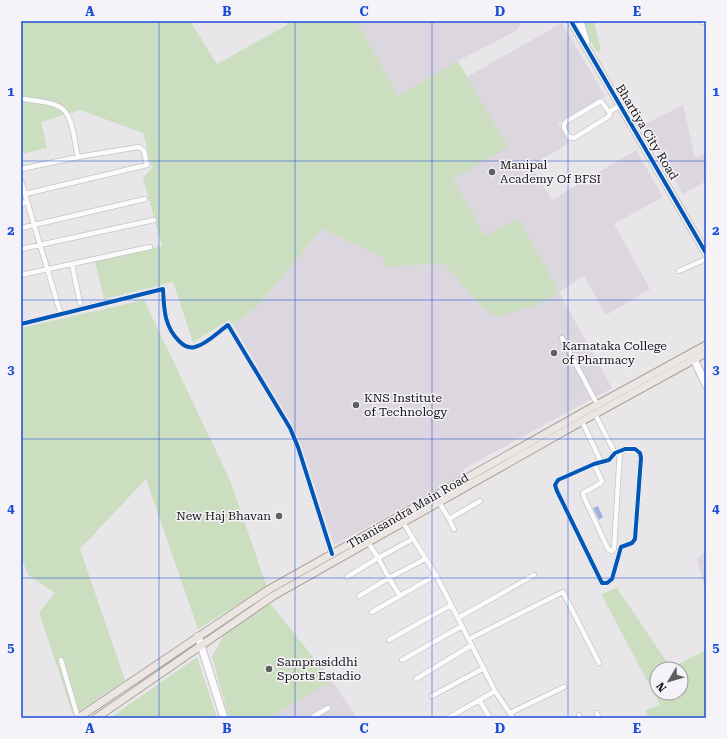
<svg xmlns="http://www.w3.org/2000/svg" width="727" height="739" font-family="'Roboto Serif',serif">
	<rect width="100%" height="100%" fill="#e8e6e9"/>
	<path fill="#dcd6de" d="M357 21H523L517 30 458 61 467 77 562 23 605 96 558 123 569 143 531 166 552 200 636 150 663 197 614 224 650 289 606 315 584 276 559 292 612 388 463 469 465 474 334 545 302 447 293 426 233 325 256 308 322 229 382 257 386 267 444 263 481 306 485 236 398 96Z
		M683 105 695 158 706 153V181L683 194 643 125Z
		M706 552V592L697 558Z
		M332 681 357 718H269Z"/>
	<path fill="#cbdfc0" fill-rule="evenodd" d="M21 21H190L217 64 287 25 285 21H357L398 96 458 61 508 147 453 179 485 236 519 219 559 292 536 305 497 317 481 306 444 263 386 267 382 257 322 229 256 308 233 325 229 320 193 342 173 282 104 299 95 262 162 246 143 178 152 168 143 133 80 110 41 122 47 148 21 154Z
		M584 21H594L601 50 597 52 588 37Z
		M144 300 230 480 267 587 198 629 146 479 80 549 125 680 73 715 39 612 55 593 28 575 21 557V328Z
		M617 588 671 668 706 650V718H648L645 710 660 705 601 594ZM657 669H681V693H657Z
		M270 603 332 681 269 718H229L212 657 225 633Z
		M197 657 217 718H110Z"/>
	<path fill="#9cb4dd" d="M598 506 603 517 599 520 593 508Z"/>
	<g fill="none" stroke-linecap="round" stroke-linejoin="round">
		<defs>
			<path id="street" d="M703 22 706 21
				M24 99C35 101 48 101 58 106 74 113 74 142 78 157
				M609 112 601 101 567 121 564 124V128L569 137 574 138 608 117 610 115 609 112 619 106
				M21 169 78 157 139 147 144 151 147 165 25 194
				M21 181 61 315
				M21 204 27 202
				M21 228 145 199
				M21 249 154 220
				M72 264 80 303
				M679 271 706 259
				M21 275 150 247
				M21 324 163 289C164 309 164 326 179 341 183 345 188 349 195 347 207 344 218 332 228 325L290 428 298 447 332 554
				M562 338 597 404
				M595 414 615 453
				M582 421 601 462
				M625 449H635L640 453 641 458 635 539 632 543 621 547 612 579 607 583H602L557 491 555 485 558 480 594 464 609 460 615 453Z
				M594 464 602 481 601 483 583 493 584 497 607 547 609 550 612 551 614 549 620 451
				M439 502 449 519 480 501
				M449 519 454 529
				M402 521 436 575 495 691
				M413 539 378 558 389 578 425 559
				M347 577 378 558 368 542
				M359 596 389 578 400 596
				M372 612 436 575
				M458 618 534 575
				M469 639 563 592 599 663
				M389 640 451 605
				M61 660 78 718
				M402 660 462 626
				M416 679 472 645
				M432 696 484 668
				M479 700 490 718
				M510 713 564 687
				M597 713 598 718
				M579 715 580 718
				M311 718 328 708
				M448 718 495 691 513 718"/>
			<path id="secondary" d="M571 21 706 253
				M580 21 586 42
				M692 355 706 385
				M198 636 224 718"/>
			<path id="primary" d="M78 718 268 590 582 413 706 345
				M96 718 273 596 586 419 706 353"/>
		</defs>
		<use href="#street" stroke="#c4c3c5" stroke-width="6"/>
		<use href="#secondary" stroke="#c4c3c5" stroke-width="9"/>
		<use href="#primary" stroke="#aaa29a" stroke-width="9"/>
		<use href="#street" stroke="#fcfbfc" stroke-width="4.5"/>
		<use href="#secondary" stroke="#fcfbfc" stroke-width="7"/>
		<use href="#primary" stroke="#ebe6e1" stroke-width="7"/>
		<defs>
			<path id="cycleway" d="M571 21 706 253
				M21 324 163 289C164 309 164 326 179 341 183 345 188 349 195 347 207 344 218 332 228 325L290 428 298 447 332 554
				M625 449H635L640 453 641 458 635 539 632 543 621 547 612 579 607 583H602L557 491 555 485 558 480 594 464 609 460 615 453Z"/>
		</defs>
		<use href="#cycleway" stroke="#f6f3f8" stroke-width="6"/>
		<use href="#cycleway" stroke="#0057b8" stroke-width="4"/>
	</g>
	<path fill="none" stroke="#1d4ed8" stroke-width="1" stroke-opacity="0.55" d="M159 21V718M295 21V718M432 21V718M568 21V718M21 161H706M21 300H706M21 439H706M21 578H706"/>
	<g fill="#5f5e60" stroke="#f6f3f8" stroke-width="1.5">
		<circle cx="492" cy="172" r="4"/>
		<circle cx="554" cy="353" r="4"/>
		<circle cx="356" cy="405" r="4"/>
		<circle cx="279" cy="516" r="4"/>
		<circle cx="269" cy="669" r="4"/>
	</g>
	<g text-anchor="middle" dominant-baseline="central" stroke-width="3" stroke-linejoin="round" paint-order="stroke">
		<g font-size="12" fill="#151416" stroke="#f6f3f8">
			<text transform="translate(647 132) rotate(59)">Bhartiya City Road</text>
			<text transform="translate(408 511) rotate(-30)">Thanisandra Main Road</text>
		</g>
		<g font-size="12" fill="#151416" stroke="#f6f3f8" text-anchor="start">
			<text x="500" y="165">Manipal<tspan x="500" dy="14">Academy Of BFSI</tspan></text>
			<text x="562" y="346">Karnataka College<tspan x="562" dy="14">of Pharmacy</tspan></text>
			<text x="364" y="398">KNS Institute<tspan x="364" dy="14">of Technology</tspan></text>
			<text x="271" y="516" text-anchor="end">New Haj Bhavan</text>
			<text x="277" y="662">Samprasiddhi<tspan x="277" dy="14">Sports Estadio</tspan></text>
		</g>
	</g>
	<rect width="727" height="739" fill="none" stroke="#f6f3f8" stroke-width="44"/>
	<g transform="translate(669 681) rotate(232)"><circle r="19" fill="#f6f3f8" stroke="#9c9a9e"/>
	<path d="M0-3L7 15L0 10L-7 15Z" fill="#5f5e60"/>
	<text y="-6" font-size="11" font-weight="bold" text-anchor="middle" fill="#151416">N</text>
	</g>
	<rect x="22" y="22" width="683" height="695" fill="none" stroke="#1d4ed8" stroke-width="1.5"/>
	<g font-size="13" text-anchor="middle" font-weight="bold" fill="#1d4ed8">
		<text x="90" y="16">A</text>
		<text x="227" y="16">B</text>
		<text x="364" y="16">C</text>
		<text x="500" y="16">D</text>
		<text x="637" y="16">E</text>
		<text x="11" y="96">1</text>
		<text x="716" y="96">1</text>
		<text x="11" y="235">2</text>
		<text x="716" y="235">2</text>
		<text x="11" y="374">3</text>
		<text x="716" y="374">3</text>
		<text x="11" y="513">4</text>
		<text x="716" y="513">4</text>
		<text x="11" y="652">5</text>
		<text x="716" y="652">5</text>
		<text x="90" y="733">A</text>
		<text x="227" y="733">B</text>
		<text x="364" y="733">C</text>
		<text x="500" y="733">D</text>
		<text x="637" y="733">E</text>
	</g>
</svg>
